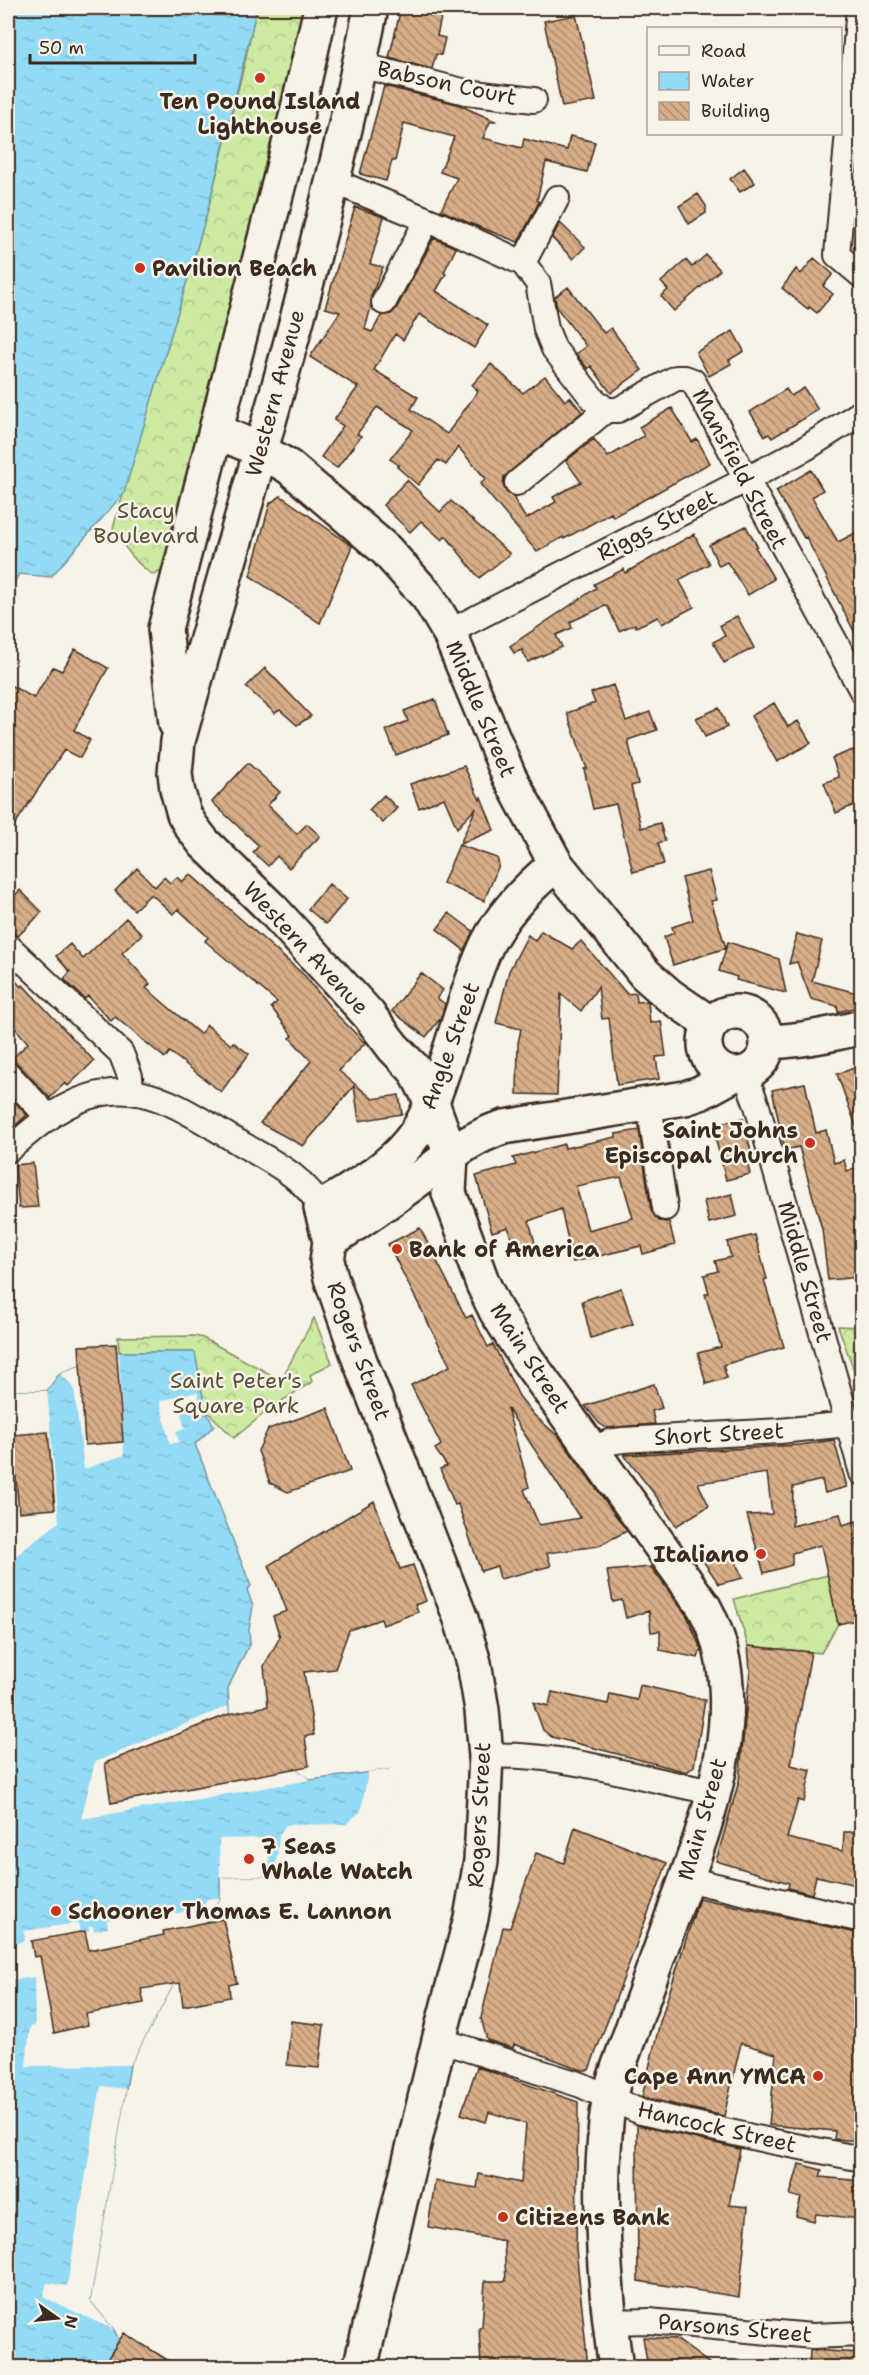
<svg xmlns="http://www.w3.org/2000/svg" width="869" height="2375" font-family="'Shantell Sans',sans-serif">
	<defs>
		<pattern id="forest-crowns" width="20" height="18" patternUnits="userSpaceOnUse" patternTransform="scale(1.5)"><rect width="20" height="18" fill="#cceaa2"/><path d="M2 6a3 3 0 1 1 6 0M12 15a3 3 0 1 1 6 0" fill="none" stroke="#b0c98b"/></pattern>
		<pattern id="water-ripples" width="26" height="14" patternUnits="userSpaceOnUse" patternTransform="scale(1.5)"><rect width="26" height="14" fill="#93dbf5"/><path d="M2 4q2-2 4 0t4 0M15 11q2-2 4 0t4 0" fill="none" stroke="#80bcd2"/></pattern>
		<pattern id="building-back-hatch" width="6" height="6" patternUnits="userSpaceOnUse" patternTransform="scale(1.5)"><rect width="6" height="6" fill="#d8ae89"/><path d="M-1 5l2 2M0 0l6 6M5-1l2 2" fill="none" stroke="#b08e6f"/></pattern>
	</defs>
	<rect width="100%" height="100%" fill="#f7f3e8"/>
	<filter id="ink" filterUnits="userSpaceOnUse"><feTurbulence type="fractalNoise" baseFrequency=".0167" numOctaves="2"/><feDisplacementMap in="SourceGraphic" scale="12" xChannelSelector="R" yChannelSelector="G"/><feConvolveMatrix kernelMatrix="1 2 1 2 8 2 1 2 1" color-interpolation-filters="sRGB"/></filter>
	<g filter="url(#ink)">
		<path fill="url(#forest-crowns)" stroke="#848a60" stroke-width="1.5" d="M256 8H305L288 86 166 566 162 571 154 575C140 569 120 542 113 528L206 217 245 62Z
			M314 1318 332 1363 310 1375 312 1382 272 1407 234 1438 205 1409 194 1352H119L118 1337 195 1336 203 1338 281 1380Z
			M838 1326 861 1327V1387H860Z
			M828 1575 838 1624 821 1653 748 1646 734 1599Z"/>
		<path fill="url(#water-ripples)" stroke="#70949f" stroke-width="1.5" d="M8 8H257L206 217 124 493 51 577 19 574 8 594Z
			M119 1352H195L205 1409 214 1426 195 1444 251 1586 247 1590 253 1606 249 1630 250 1643 228 1688 229 1714 310 1780 388 1770 385 1817 298 1842 293 1847 289 1875 220 1877V1898L130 2065 90 2301 114 2330 119 2340 103 2367H8V1391H47L60 1373Z"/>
		<path fill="#f7f3e8" d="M119 1352 124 1455 84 1469 74 1388 60 1373Z
			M8 1391H47L59 1522 13 1558 8 1492Z
			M197 1392 199 1400 179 1405 185 1429 176 1432 179 1442 170 1444 160 1401Z
			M228 1706 229 1714 310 1780 81 1819 95 1762Z
			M391 1770 388 1817 383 1833 373 1840 299 1844 295 1848 291 1877 281 1879 275 1876 279 1835 286 1825 346 1824 361 1811 368 1772Z
			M269 1838V1876L220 1877 219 1839Z
			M220 1898 130 2065 26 2066 30 2027 35 2026 34 1977 8 1980V1945L25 1941 24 1931 78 1923 80 1932 89 1931V1926H93L94 1931 108 1928 107 1920 141 1913 143 1921 179 1913 204 1904 207 1899Z
			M101 2086 126 2089 90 2301 114 2330 43 2297 47 2283 67 2286Z"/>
		<path fill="url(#building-back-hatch)" stroke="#3b2a1e" stroke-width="1.5" fill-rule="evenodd" d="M401 8H443L437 36 445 38 441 55 436 54 432 69 389 58Z
			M576 15 596 101 562 107 544 21Z
			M384 86 457 104 495 121 490 122 483 138 522 148 524 139 567 150 570 136 595 142 587 172 546 162 537 200 539 202 518 242 469 223 441 210 457 178 440 172 454 137 404 123 395 161H392L386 181 360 174Z
			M744 168 755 183 740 192 730 179Z
			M698 194 706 206V213L689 224 679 206Z
			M355 207 384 217 370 264 383 267 371 296V307L365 329 372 332 381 316 391 314 396 309 434 238 456 248 444 272 446 274 436 291 488 325 474 348 419 314 403 340 395 334 374 370 418 397 411 409 447 434 478 391 472 385 491 364 523 393 545 376 565 401 570 397 582 412 504 477 503 485 506 492 513 497 526 519 556 502 553 497 581 482 566 461 594 439 608 457 644 436 639 427 672 408 692 442 697 439 710 463 613 517 611 513 564 539 563 537 537 552 480 484 486 479 458 447 446 465 438 460 418 485 397 467 399 465 390 459 413 430 377 407 357 434 361 436 337 468 321 457 343 426 334 420 358 387 310 357 340 312 325 308Z
			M560 223 585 247 573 259 552 238Z
			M706 255 720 270 674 311 661 296 668 290 661 282 686 260 692 267Z
			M814 258 833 274 823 286 833 294 817 313 809 307 808 309 782 288 796 269 801 274Z
			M568 287 604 333 611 328 642 370 611 393 591 366 588 369 576 354 586 346 557 308 555 297Z
			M733 331 744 351 729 360 731 364 709 376 696 352Z
			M804 388 818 410 772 438 769 434 765 436 750 412 786 389 791 396Z
			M811 470 823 490 812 497 838 542 861 530V645L806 537 804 538 776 491Z
			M407 480 440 512 451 501 510 554 479 578 446 536 442 540 421 521 410 532 383 505Z
			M281 496 352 546 320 623 250 576 270 503Z
			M746 526 757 546 755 547 774 579 748 595 727 562 719 566 709 545Z
			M694 534 709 564 679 580 694 607 662 624 658 617 636 627 635 624 619 631 608 607 605 606 570 622 572 628 556 635 562 647 528 662 522 650 514 653 510 646 596 588 594 584 624 569 625 573Z
			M737 616 754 648 724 663 713 642 725 636 720 625Z
			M75 649 108 668 74 730 90 740 80 758 64 750 8 835V684L34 698 53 667 62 671Z
			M265 668 311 716 297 725 280 710 275 713 246 687Z
			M613 685 626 721 650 712 657 730 628 740 638 784 631 786 641 828 660 823 665 841 658 843 664 864 633 872 616 804 593 809 584 769H587L567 713 595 703 591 693Z
			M435 699 448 735 396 755 386 730 408 721 404 711Z
			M774 703 788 727 798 721 811 743 777 762 751 716Z
			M719 708 727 727 705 737 696 718Z
			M853 750 856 756 861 753V802L836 813 824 783 839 777 832 758Z
			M248 763 280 792 268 805 297 834 307 824 320 836 289 868 277 856 268 866 253 852 259 846 212 802Z
			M464 766 480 800 481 797 494 830 460 844 476 808 457 828 444 798 419 808 410 784Z
			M384 795 397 808 383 823 369 810Z
			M459 845 497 858 499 865 484 901 443 883Z
			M137 868 155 887 164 877 170 883 177 877 182 882 190 874 305 976 335 1013 365 1043 339 1071 373 1099 399 1095 402 1114 359 1121 354 1086 303 1146 260 1123 311 1061 290 1038 293 1036 271 1007 277 1002 205 941 208 937 178 909 173 914 151 894 134 910 115 891Z
			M709 871 717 900 711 901 726 948 728 942 779 959 786 993 736 980 737 977 719 971 726 948 673 965 664 937 674 933 672 927 693 920 682 878Z
			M329 884 347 899 326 924 308 909Z
			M20 890 42 912 18 936 8 932V903Z
			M449 913 473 931 464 950 437 929Z
			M126 918 142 934 122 953 150 984 146 988 200 1034 207 1025 231 1045 233 1042 249 1054 221 1092 170 1052 165 1058 115 1017 111 1021 88 996 85 999 64 979 70 972 56 956 70 944 83 959Z
			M541 931 572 949 581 941 627 994 636 993 637 1002 648 1001 650 1023 661 1021 666 1056 656 1057 659 1079 617 1085 609 1018 602 1019 598 987 581 1011 561 994 557 1095 517 1094 518 1043 521 1029 496 1023 509 971 528 935 535 941Z
			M797 934 822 941 812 981 861 994V1006L838 1012 837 1006 811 999 797 962 789 964Z
			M8 972 21 987 23 985 94 1061 68 1086 65 1083 50 1098 18 1064 11 1060 28 1043 8 1020Z
			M421 973 443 990 437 998 445 1004 441 1018 426 1037 392 1011Z
			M857 1067 861 1078V1134H859L837 1074Z
			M805 1083 816 1133 826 1130 834 1163 844 1160 847 1171 861 1167V1198L855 1199 861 1246V1277L828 1280 822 1229 799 1147 785 1150 772 1090Z
			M8 1094 27 1115 8 1132Z
			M743 1118 752 1156 746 1158 750 1174 726 1180 712 1125Z
			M639 1130 651 1211 659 1221 669 1222 675 1245 643 1254 641 1246 573 1262 561 1209 529 1221 535 1243 514 1249 508 1227 492 1232 476 1176 516 1165 513 1158 564 1144 565 1148 616 1137V1134ZM621 1177 633 1218 588 1230 576 1186Z
			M33 1163 38 1207 19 1208 15 1165Z
			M732 1194 737 1216 709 1223 704 1201Z
			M420 1228 466 1318 472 1315 488 1347 493 1344 519 1396 534 1415 560 1438 627 1531 598 1546 547 1553 551 1566 500 1579 497 1566 481 1571 458 1504 455 1505 440 1469 447 1466 435 1449 441 1445 411 1385 450 1366 388 1244ZM507 1408 545 1465 580 1518 539 1525 524 1490 529 1487Z
			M755 1235 767 1279 764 1280 784 1347 723 1365 727 1378 706 1384 698 1353 721 1347 705 1294 709 1293 704 1275 718 1271 715 1261 731 1257 727 1242Z
			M621 1288 633 1324 591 1338 582 1301Z
			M116 1344 123 1442 85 1445 79 1346Z
			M654 1384 662 1408 652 1411 655 1424 606 1428 599 1423 585 1406Z
			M328 1408 350 1471 288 1492 270 1483 258 1451 268 1429Z
			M48 1432 55 1509 19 1512 12 1435Z
			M834 1440 847 1487 825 1493 822 1480 793 1487 792 1526 840 1514 843 1525 856 1521 860 1538 855 1539 861 1571V1619L838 1624 821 1545 792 1553V1565L764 1573 747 1515 772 1514 767 1473 698 1483 709 1506 676 1526 659 1500 624 1455 800 1445Z
			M374 1501 400 1569 413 1565 426 1601 415 1605 418 1612 383 1625 381 1619 349 1630 335 1669 304 1672 314 1735 305 1736 309 1766 111 1803 105 1763 229 1714 268 1706 264 1666 280 1637 273 1616 287 1611 269 1565Z
			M731 1553 743 1578 719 1584 703 1561Z
			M651 1567 687 1616 701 1649 698 1658 660 1650V1631L651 1632 649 1611 626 1618 622 1600 613 1602 607 1571Z
			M748 1646 811 1652 791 1765 811 1770 804 1802 798 1800 787 1838 843 1851 844 1832H861V1886L816 1876 812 1894 788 1888 789 1883 716 1861 739 1781 750 1670Z
			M640 1685 705 1700 694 1766 687 1772 552 1737 543 1730 533 1702 549 1706 552 1692 608 1704 610 1694 637 1700Z
			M575 1827 667 1863 589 2070H582L514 2044 513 2048 487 2040 481 2018 503 1927 510 1928 536 1853 564 1863Z
			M699 1898 861 1934V2141L834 2139 835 2131 769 2125 776 2054 741 2043 724 2116 642 2097 660 2022Z
			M223 1919 237 1983 229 1985 230 1997 183 2006 180 1983 141 1989 144 2003 86 2014 88 2025 54 2033 40 1956 34 1957 31 1941 85 1931 89 1950 164 1935 163 1931Z
			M291 2021 324 2025 319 2068 287 2065Z
			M477 2067 578 2102 576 2249 588 2367H481L479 2328 482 2327 485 2281H506L504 2241 428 2227 435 2181 477 2188 479 2174 521 2183 526 2124 489 2112 486 2122 461 2114Z
			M637 2125 740 2149 729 2205 748 2207 739 2297 638 2281Z
			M799 2164 822 2170 820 2177 861 2181V2219L816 2214 814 2221 796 2216 801 2198 790 2195Z
			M124 2333 179 2367H124L108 2358Z
			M643 2337 676 2339 714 2367H648Z
			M810 2350 861 2353V2367H809Z"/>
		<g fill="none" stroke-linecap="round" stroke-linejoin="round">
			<defs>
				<path id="street" d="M859 8 837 255 862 276
					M360 65 466 92 534 100
					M333 181 440 225 523 263 538 283 546 329 554 349 593 399 606 410H618L676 378H685L693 381 862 691
					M523 263 557 198
					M384 302 427 220
					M517 483 606 410
					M449 632 757 474 806 448 862 412
					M8 946 121 1053 130 1076 131 1090
					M745 1073 757 1106 862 1473
					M8 1074 49 1118
					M649 1104 665 1208
					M8 1150C23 1138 38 1124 55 1113 130 1066 174 1105 240 1143 270 1161 304 1176 321 1208
					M592 1450 609 1442 623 1440 780 1431 848 1424
					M486 1756C563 1752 639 1779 714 1792
					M686 1879 862 1920
					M439 2040 581 2085 641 2112 770 2141 862 2159
					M609 2322 649 2321 812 2336 862 2334"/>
				<path id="secondary" d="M371 8C322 255 246 498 178 741L175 773 177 789 184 814 191 826 204 843 272 909 368 1014 393 1047 415 1070 432 1103
					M216 431 260 450 289 467 386 550 428 597 449 632 509 776 556 864
					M176 724 165 629 296 117 321 8"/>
				<path id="primary" d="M705 1043a31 31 0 1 1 62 0a31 31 0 1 1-62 0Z
					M767 1042C800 1041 830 1035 862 1027
					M432 1103 451 1155 449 1193 483 1284 496 1311 526 1358 704 1607C757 1703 705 1827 671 1920 653 1970 635 2020 617 2071 606 2101 605 2134 603 2166 601 2234 606 2300 616 2368
					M330 1241C357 1223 384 1205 410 1186 441 1163 467 1138 504 1127L685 1098 700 1093 735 1074
					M360 2368 443 2024 471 1918 481 1861 486 1756 482 1710 474 1663 461 1619 360 1361 331 1278 327 1261 330 1241 321 1208C351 1189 387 1170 409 1142 429 1118 437 1088 447 1059 459 1023 469 986 484 951 499 917 528 887 556 864L645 974 670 996 711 1024"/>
			</defs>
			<use href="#street" stroke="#3b2a1e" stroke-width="28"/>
			<use href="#secondary" stroke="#3b2a1e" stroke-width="38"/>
			<use href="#primary" stroke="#3b2a1e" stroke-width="38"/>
			<use href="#street" stroke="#f7f3e8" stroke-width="24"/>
			<use href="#secondary" stroke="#f7f3e8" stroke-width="33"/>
			<use href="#primary" stroke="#f7f3e8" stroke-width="33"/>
		</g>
	</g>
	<g fill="#c8321e" stroke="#f7f3e8" stroke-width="2">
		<circle cx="260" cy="78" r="6"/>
		<circle cx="140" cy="268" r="6"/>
		<circle cx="810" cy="1143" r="6"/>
		<circle cx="397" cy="1249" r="6"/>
		<circle cx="761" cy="1554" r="6"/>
		<circle cx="249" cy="1859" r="6"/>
		<circle cx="56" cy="1911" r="6"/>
		<circle cx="818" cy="2076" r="6"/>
		<circle cx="503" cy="2217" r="6"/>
	</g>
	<g text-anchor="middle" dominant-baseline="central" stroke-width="5" stroke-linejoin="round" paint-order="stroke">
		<g font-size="22" fill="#3b2a1e" stroke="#f7f3e8">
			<text transform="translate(447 83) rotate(12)">Babson Court</text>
			<text transform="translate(275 393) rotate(-75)">Western Avenue</text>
			<text transform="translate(740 469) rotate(62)">Mansfield Street</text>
			<text transform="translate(657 525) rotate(-27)">Riggs Street</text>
			<text transform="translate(481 709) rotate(67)">Middle Street</text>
			<text transform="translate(306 948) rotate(47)">Western Avenue</text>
			<text transform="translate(450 1046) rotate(-70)">Angle Street</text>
			<text transform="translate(805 1272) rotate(74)">Middle Street</text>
			<text transform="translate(359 1351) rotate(70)">Rogers Street</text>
			<text transform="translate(530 1358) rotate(57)">Main Street</text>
			<text transform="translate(719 1434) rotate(-3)">Short Street</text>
			<text transform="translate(479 1815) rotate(-87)">Rogers Street</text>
			<text transform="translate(702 1819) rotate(-74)">Main Street</text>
			<text transform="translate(717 2127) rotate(13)">Hancock Street</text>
			<text transform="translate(735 2328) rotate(5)">Parsons Street</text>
		</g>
		<g font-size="22" font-weight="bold" fill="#3b2a1e" stroke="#f7f3e8" text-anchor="start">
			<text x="260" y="101" text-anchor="middle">Ten Pound Island<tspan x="260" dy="25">Lighthouse</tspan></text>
			<text x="152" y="268">Pavilion Beach</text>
			<text x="798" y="1130" text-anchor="end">Saint Johns<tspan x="798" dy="25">Episcopal Church</tspan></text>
			<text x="409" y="1249">Bank of America</text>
			<text x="749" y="1554" text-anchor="end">Italiano</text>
			<text x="261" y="1846">7 Seas<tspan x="261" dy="25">Whale Watch</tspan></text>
			<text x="68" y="1911">Schooner Thomas E. Lannon</text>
			<text x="806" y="2076" text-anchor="end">Cape Ann YMCA</text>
			<text x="515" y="2217">Citizens Bank</text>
		</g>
		<g font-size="22" fill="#585038" stroke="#f7f3e8">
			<text x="146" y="510">Stacy<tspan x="146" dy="25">Boulevard</tspan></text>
			<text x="236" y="1380">Saint Peter's<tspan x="236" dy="25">Square Park</tspan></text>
		</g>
	</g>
	<rect width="869" height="2375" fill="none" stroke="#f7f3e8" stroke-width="30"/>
	<rect x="15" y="15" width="839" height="2345" fill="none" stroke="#3b2a1e" stroke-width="2" filter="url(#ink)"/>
	<rect x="647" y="27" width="195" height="108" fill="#f7f3e8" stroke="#aca397" stroke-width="1.5"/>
	<rect x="659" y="46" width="30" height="9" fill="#f7f3e8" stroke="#aca397" stroke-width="1.5"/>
	<text x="701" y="57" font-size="18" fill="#3b2a1e">Road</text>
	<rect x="659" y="72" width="30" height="18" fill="url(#water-ripples)" stroke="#aca397" stroke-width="1.5"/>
	<text x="701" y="87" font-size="18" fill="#3b2a1e">Water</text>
	<rect x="659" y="102" width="30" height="18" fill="url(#building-back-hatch)" stroke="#aca397" stroke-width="1.5"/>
	<text x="701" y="117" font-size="18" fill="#3b2a1e">Building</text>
	<g transform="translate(57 2318) rotate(105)" stroke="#f7f3e8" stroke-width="4.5" paint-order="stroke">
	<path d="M0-4.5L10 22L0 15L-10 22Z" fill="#3b2a1e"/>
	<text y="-9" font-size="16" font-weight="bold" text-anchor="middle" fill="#3b2a1e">N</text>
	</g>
	<path d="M30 54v9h165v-9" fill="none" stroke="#3b2a1e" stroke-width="3"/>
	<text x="39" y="54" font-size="18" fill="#3b2a1e" stroke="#f7f3e8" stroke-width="4.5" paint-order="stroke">50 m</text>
</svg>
